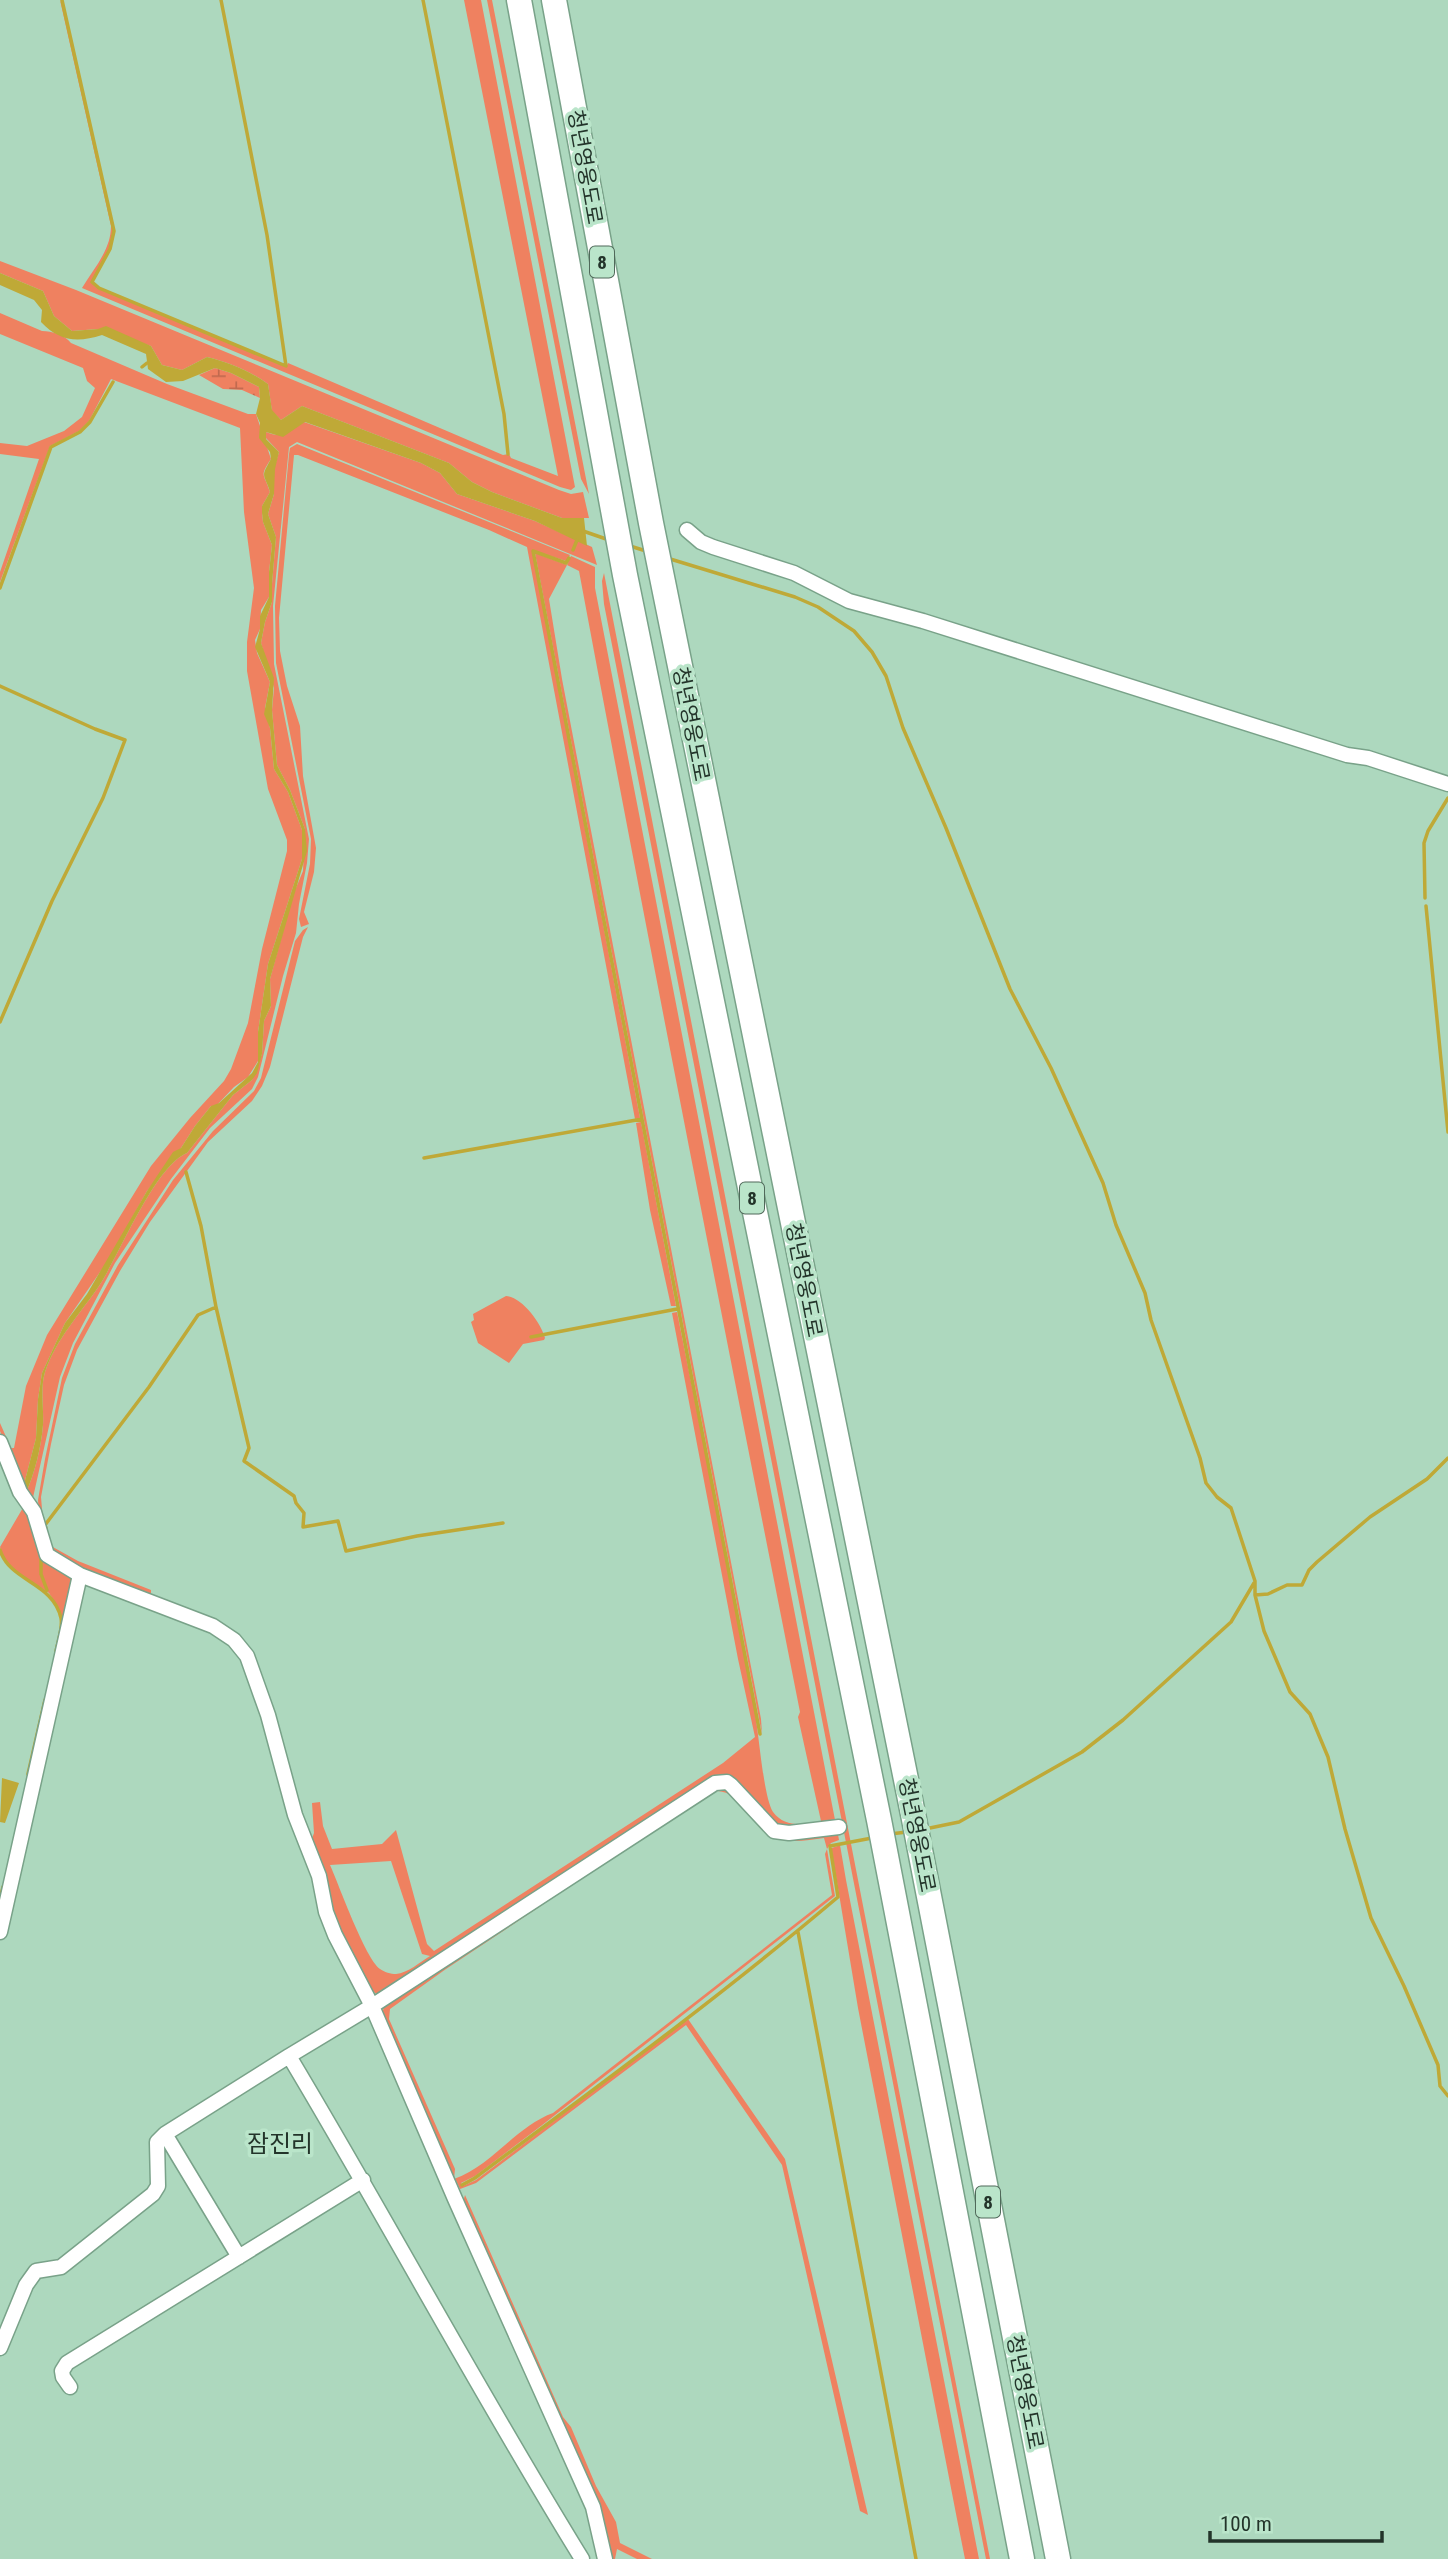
<svg xmlns="http://www.w3.org/2000/svg" width="1448" height="2559" font-family="'Roboto Condensed','Noto Sans KR',sans-serif">
	<defs>
		<pattern id="wetland-marsh" width="20" height="14" patternUnits="userSpaceOnUse" patternTransform="scale(1.75)"><rect width="20" height="14" fill="#ef8160"/><path d="M1 5h8M5 5V1M11 12h8M15 12V8" fill="none" stroke="#c16a4f"/></pattern>
	</defs>
	<rect width="100%" height="100%" fill="#add8be"/>
	<path fill="#ef8160" fill-rule="evenodd" d="M60 0 64 9 113 231 110 249 91 282 99 289 286 367 288 363 503 455 509 454 511 458 558 476 464 0H481L575 487 571 490 560 487 82 288C94 268 111 250 111 226Z
		M487 0H492L589 494 581 479Z
		M0 261 76 290 559 490 571 494 583 492 589 518H562L492 492 472 482 449 463 302 406 281 420 272 411 268 384C250 371 228 362 207 357L182 370 162 365 151 346 98 329 72 331 54 316 43 291 0 273Z
		M0 313 42 331C52 331 65 335 71 343L167 384 248 414H256L271 459C259 477 264 473 270 492L262 506V513L263 522 272 545 269 572V597L261 610 260 629 255 640 257 653 270 682 265 708 270 728 274 769 288 792 302 830V859L268 964 258 1032V1061L248 1077 234 1087 216 1106H211L195 1126 181 1148 147 1191 109 1259 65 1323 42 1373 38 1399 36 1438 23 1488 0 1431V1423L11 1448H14L26 1386 47 1335 151 1166 190 1118 224 1081 231 1069 248 1023 262 949 287 851V840L268 789 247 671V642L254 588 244 512 240 428 111 379 89 421 79 431 50 446 0 582V572L39 459 0 454V443L27 446 64 431 82 417 95 388 87 381 83 368 0 334Z
		M304 422 421 463 440 473 457 494 535 521 592 547 597 565 297 442 289 447 273 606 274 664 309 839 307 863 299 904 296 933 283 976 258 1077 252 1089 210 1128 171 1179 115 1263 73 1343 60 1377 32 1502 26 1493C35 1472 41 1448 43 1425 44 1408 40 1389 45 1372 56 1339 80 1314 99 1286 120 1254 154 1167 187 1153L233 1095 252 1080 262 1054 264 1021 271 1006 270 979 293 895 303 871 305 829 290 790 277 765 272 710 274 688 261 643 265 622 272 602V584L276 537 268 514 274 494V469L279 452 264 436 266 432C285 440 289 430 304 422Z
		M297 444 570 555 566 561 532 550 640 1118 635 1119 527 547 489 530 298 455H294L279 618 280 651 287 686 300 726 303 776 316 848 314 872 304 912 309 924 301 927 299 919 310 864 311 839 276 663 275 606 289 454 290 448Z
		M535 553 567 565 571 556 595 567V588L836 1825 780 1829 727 1778 378 1995 371 1990 332 1916 310 1844 314 1833 312 1803 320 1802 323 1826 332 1849 382 1844 396 1830 427 1944 434 1951 723 1763 755 1737 738 1659 672 1313 677 1312C704 1444 729 1576 754 1708 759 1731 763 1796 773 1812 785 1828 804 1825 821 1821L798 1717 800 1712C725 1332 650 952 579 571L567 565 549 599 562 679 761 1719 762 1734ZM391 1861 422 1954 430 1956C420 1962 408 1973 396 1974 391 1974 384 1972 380 1969 365 1958 339 1885 330 1865Z
		M604 573 990 2559H986L604 604 602 581Z
		M308 927 303 937 270 1067 262 1086 252 1101 208 1142 150 1222 120 1271 77 1350 64 1385 51 1444 41 1497 43 1521 39 1514 38 1500 45 1459 62 1378 75 1344 118 1265 173 1180 213 1131 254 1091 261 1078 295 941 303 930Z
		M641 1122 676 1306H671L650 1210 636 1123Z
		M506 1296C522 1297 541 1323 545 1338L544 1340 523 1344 509 1363 478 1343 471 1322 474 1320 473 1314Z
		M24 1506 33 1530 77 1579 62 1624 59 1609 49 1593 13 1570 4 1559 0 1547Z
		M51 1546 78 1561 151 1590V1596L71 1563 52 1551Z
		M725 1788C749 1795 757 1826 780 1836L837 1829 839 1840 831 1843 827 1849 835 1896 541 2126 475 2176 461 2183 463 2186 476 2180 688 2019 785 2159 868 2515 860 2511 782 2165 686 2025 476 2183 460 2189 423 2113 382 2015 385 2002 393 1996 708 1791ZM718 1791C747 1794 753 1830 779 1839 793 1843 809 1840 824 1838L827 1849 825 1854 832 1895 553 2113C515 2127 493 2165 454 2179L455 2169 389 2019 390 2009 446 1969 712 1792Z
		M840 1845 846 1880 979 2559H965L957 2519 858 2008 832 1852V1848Z
		M465 2195 563 2417 571 2427 596 2486 616 2522 620 2543 652 2559H637L617 2549 615 2559H608L463 2202Z"/>
	<path fill="url(#wetland-marsh)" d="M215 368 231 373 259 387 260 398 242 390 223 389 199 375Z"/>
	<path fill="#bfa937" d="M0 273 43 291 54 316 72 331 98 329 106 326 151 346 162 365 182 370 207 357C228 362 250 371 268 384L272 410 281 420 302 406 449 463 472 482 492 492 562 518H584L587 546 535 521 457 494 440 473 421 463 305 422 283 437 266 432V439L279 452 275 469 274 494 268 514 276 537 272 584V602L265 622 261 643 274 678 272 710 277 765 290 790 305 829 307 851 270 979 271 1006 264 1021 262 1054 257 1073 252 1080 233 1095 187 1153C154 1167 120 1254 99 1286 80 1314 56 1339 45 1372 40 1389 44 1408 43 1425 41 1448 35 1472 26 1493L23 1488 36 1438 38 1399 42 1373 65 1323 87 1294 147 1191 173 1152 181 1148 195 1126 211 1106 219 1103 252 1073 258 1062V1032L268 964 302 859V830L288 792 274 769 270 728 264 714 270 682 255 647 260 629V616L269 597V572L272 545 263 522 262 513V506L270 492C264 473 260 478 271 459L270 452 259 438 260 423 256 414 260 398 259 387 231 373 215 368 183 381 166 382 148 369 146 354 102 335C77 343 59 341 41 322L42 310 34 300 0 285Z
		M2 1778 19 1783 5 1823 0 1822Z"/>
	<g fill="none" stroke-linecap="round" stroke-linejoin="round">
		<path stroke="#bfa937" stroke-width="3.5" d="M62 0 114 231 110 249 92 282 99 288 286 366 267 235 221 0
			M423 0 504 414 508 454
			M142 367 147 363
			M583 531 609 540
			M630 546 646 551
			M573 550 577 540
			M569 558 566 563 533 551 760 1734
			M667 558 795 597 818 607 854 631 872 652 886 676 903 728 946 828 1010 989 1051 1068 1103 1183 1116 1225 1145 1293 1151 1320 1200 1458 1206 1483 1217 1497 1231 1508 1255 1581V1595L1264 1631 1290 1692 1310 1714 1328 1757 1345 1829 1371 1918 1404 1986 1438 2065 1440 2086 1448 2096
			M0 588 51 447 80 432 90 422 113 382
			M0 686 95 729 125 740 103 798 52 901 0 1022
			M1425 898 1424 843 1428 831 1448 798
			M1426 906 1448 1132
			M424 1158 642 1119
			M216 1307 249 1448 244 1461 294 1496 296 1503 304 1513 303 1527 338 1521 346 1551 417 1536 503 1523
			M531 1337 677 1309
			M46 1529 45 1525 149 1387 198 1315 216 1307 201 1226 186 1172
			M0 1550C10 1582 53 1582 61 1618 63 1628 58 1641 56 1651
			M41 1559V1574L47 1590
			M1255 1595 1268 1594 1287 1585H1302L1309 1570 1317 1562 1370 1517 1427 1479 1448 1458
			M28 1774 45 1700
			M925 1829 959 1822 1082 1752 1123 1720 1231 1622 1254 1583
			M890 1834 907 1832
			M0 1899 3 1887
			M798 1932 916 2559
			M462 2185 475 2178C597 2087 721 1996 838 1897L830 1846 872 1838"/>
		<defs>
			<path id="street" d="M687 530 701 542 713 547 794 573 849 601 923 621 1347 755 1368 758 1448 784
				M0 1442 20 1492 34 1512 47 1555 80 1575 213 1626 234 1640 247 1656 268 1715 295 1815 319 1876 326 1912 335 1935 372 2006 289 2056C389 2223 480 2394 582 2559
				M0 1932 80 1575
				M239 2257 165 2134 289 2056
				M0 2348 26 2285 36 2271 61 2267 153 2194 158 2186 157 2142 165 2134
				M70 2387 63 2377 62 2371 67 2363 363 2180
				M605 2559 593 2507 455 2199 372 2006 715 1783 727 1782 731 1785 774 1831 789 1833 839 1827"/>
			<path id="highway" d="M519 0 625 575 879 1820 1022 2559
				M554 0 651 523 913 1814 1058 2559"/>
		</defs>
		<use href="#street" stroke="#79a289" stroke-width="17"/>
		<use href="#highway" stroke="#79a289" stroke-width="27"/>
		<use href="#street" stroke="#fff" stroke-width="14"/>
		<use href="#highway" stroke="#fff" stroke-width="24"/>
	</g>
	<g text-anchor="middle" dominant-baseline="central" stroke-width="7" stroke-linejoin="round" paint-order="stroke">
		<g fill="#bae5ca" stroke="#50695a" stroke-width="2">
			<rect x="590" y="246.5" width="24" height="31" rx="5"/>
			<rect x="740" y="1182.5" width="24" height="31" rx="5"/>
			<rect x="976" y="2186.5" width="24" height="31" rx="5"/>
		</g>
		<g font-size="19" font-weight="bold" fill="#23342a">
			<text x="602" y="262">8</text>
			<text x="752" y="1198">8</text>
			<text x="988" y="2202">8</text>
		</g>
		<g font-size="21" fill="#23342a" stroke="#bae5ca">
			<text transform="translate(585 167) rotate(80)">청년영웅도로</text>
			<text transform="translate(691 724) rotate(79)">청년영웅도로</text>
			<text transform="translate(804 1280) rotate(79)">청년영웅도로</text>
			<text transform="translate(917 1835) rotate(79)">청년영웅도로</text>
			<text transform="translate(1025 2392) rotate(79)">청년영웅도로</text>
		</g>
		<g font-size="24" fill="#23342a" stroke="#bae5ca">
			<text x="280" y="2144">잠진리</text>
		</g>
	</g>
	<path d="M1210 2531v10h172v-10" fill="none" stroke="#23342a" stroke-width="3.5"/>
	<text x="1220" y="2531" font-size="21" fill="#23342a" stroke="#bae5ca" stroke-width="5" paint-order="stroke">100 m</text>
</svg>
